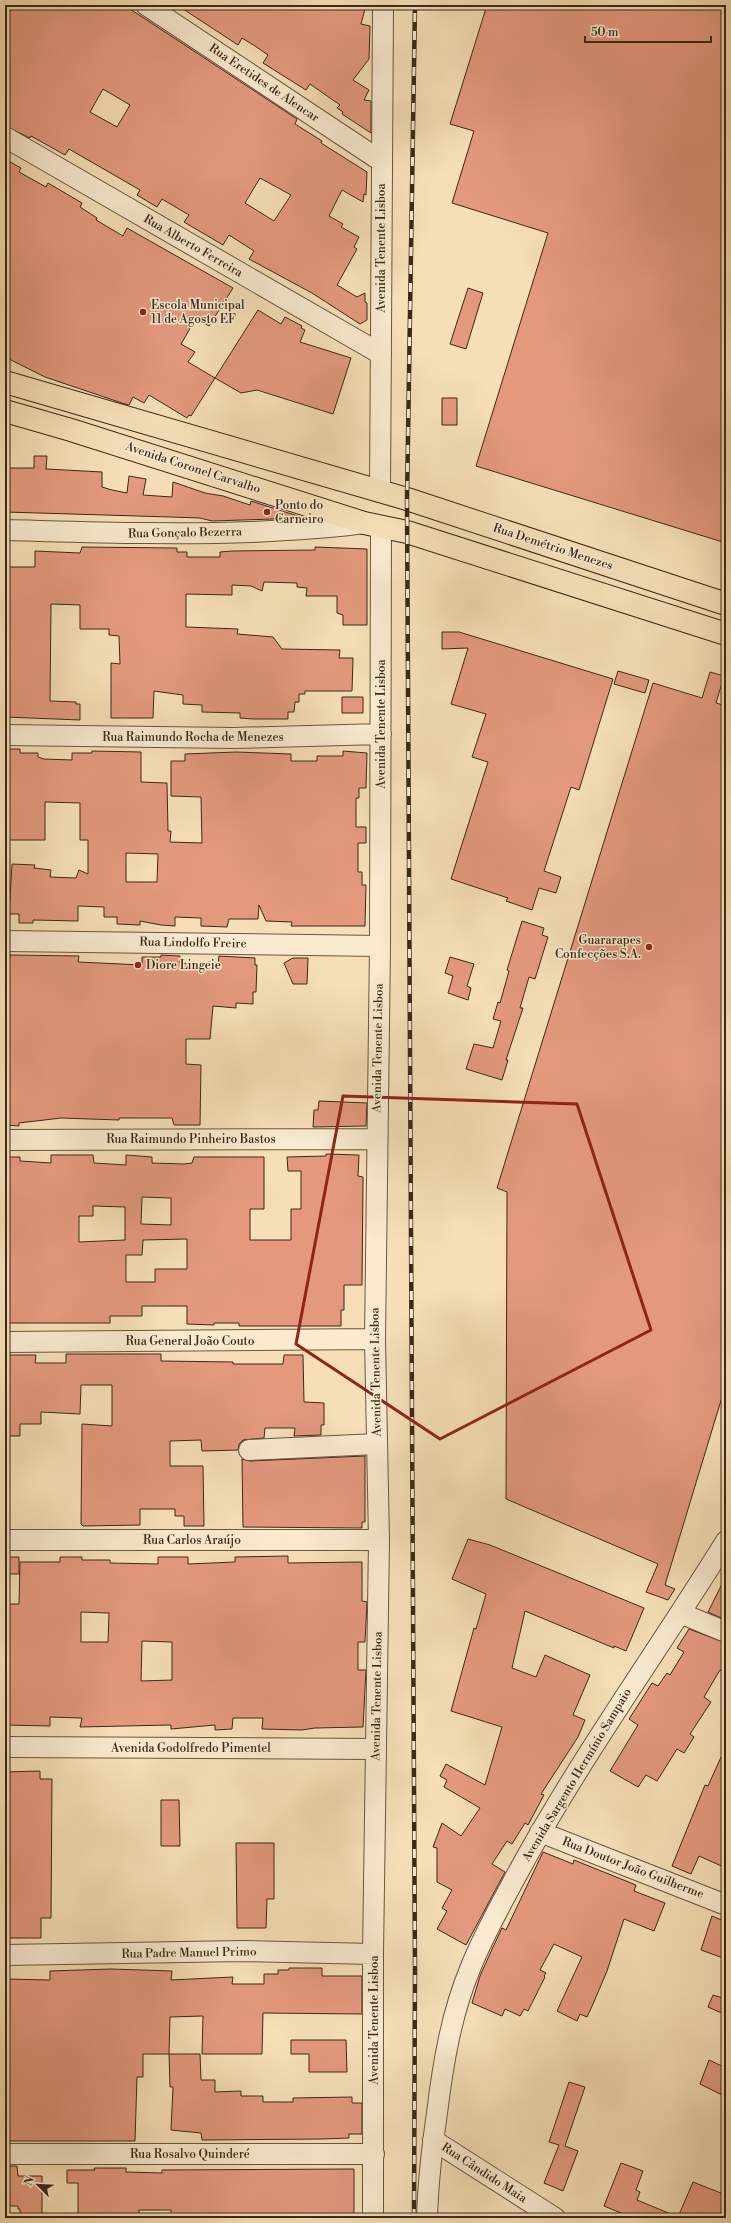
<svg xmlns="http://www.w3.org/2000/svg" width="731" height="2223" font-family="'Libre Bodoni',serif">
	<rect width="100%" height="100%" fill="#f6dfb7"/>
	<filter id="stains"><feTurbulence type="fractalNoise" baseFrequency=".005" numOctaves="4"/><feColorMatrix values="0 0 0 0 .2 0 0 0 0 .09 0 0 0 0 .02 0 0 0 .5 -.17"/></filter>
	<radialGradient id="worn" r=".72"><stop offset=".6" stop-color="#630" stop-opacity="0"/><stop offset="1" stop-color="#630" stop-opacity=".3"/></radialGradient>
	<path fill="#e4997f" stroke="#3c2816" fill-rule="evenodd" d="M5 5H19L25 8 27 5H124L297 119 295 124 322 141 321 143 367 172 366 195 364 194 363 202 342 190 329 216 343 224 341 227 359 237 354 247 357 249 337 285 357 297 365 293V302L367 303V320L360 324 312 293 249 259 254 251 229 235 223 245 184 222 189 215 162 199 157 207 137 195 140 190 69 149 65 155 31 136 30 138 5 126ZM103 89 130 105 117 127 90 112ZM260 178 291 195 274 221 245 203Z
		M177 5H366L361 24 370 26 369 59 353 80 369 90 364 100 371 101V133L342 114 343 112 337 108 340 105 310 84 306 90 263 63 268 55 255 46 242 38 238 45Z
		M487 5H726V543L476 466 548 233 452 203 474 131 450 124Z
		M5 159 21 168 19 172 46 187 48 183 82 203 80 207 97 218 96 220 123 236 127 228 233 288 209 326 196 318 181 344 195 352 188 362 215 378 191 416 189 415 187 418 149 395 144 403 133 397 129 405 125 404 45 377 5 357Z
		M468 288 483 293 466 349 450 344Z
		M258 310 281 324 285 317 302 326 301 328 305 330 300 342 351 358 333 414 257 390 241 393 215 378Z
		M442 398H457V425H442Z
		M34 456H47L46 469 102 472V487L112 490 127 493 129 476 146 479 143 495 172 497 173 482 205 493 223 496 250 505 251 501 304 518 212 521 200 518 170 517 5 512V468H34Z
		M82 547 177 548V552H187V557H220V552L232 551 315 550V547L367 549V625H343V615L337 613V596H306L307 588 297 587V583L264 582 262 591 251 586 232 585V595L186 594V627L238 629 237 634 273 637 282 649 340 650 339 658H353L352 691H305V694H299V702H295L294 712H288V719H253L240 718V713L202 712V705L183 704V695L154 691 153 718H111V663L120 664 119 636 109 635V629H80V605L51 604 50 701 76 702V704H80V720L5 717V567H35V551L80 553Z
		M442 632H459L613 679 579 790 571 787 544 871 561 877 556 893 539 888 532 910 506 901 508 898 451 879 488 762 472 757 486 714 451 704 468 648 442 649Z
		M618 671 649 680 645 693 614 684Z
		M710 672 724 676 716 703 726 706V1384L665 1585 675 1589 668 1600 646 1592 658 1564 506 1499 507 1192 497 1188 653 683 702 698Z
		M342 697H363V713H342Z
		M6 749H20V753H38V757L44 759 72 760V753H92V751L141 752V782L167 783 168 831H171L170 842 202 843 201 797 171 796V761H185V754L236 752 291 754V761H317V756H343V751L367 753 366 788H359V798H356V827H366V843H358V872H362V885H366L365 926H291L292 922 266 921 259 905 258 919H229L227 927 201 926V918L175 917V926L161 925 140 921V925L117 924V917H104V907L78 906V921L33 920V923H19V914H9L12 864 35 865 34 868 51 870 50 877 76 878 79 870 88 874V840H80V803L45 802V840H5ZM126 853 158 854 157 882H126Z
		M522 921 544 928 542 935 548 937 535 979 529 977 520 1008H523L506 1060H508L502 1080 466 1069 474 1044 493 1048 501 1021 493 1019 498 1002 500 1003 509 971 507 970Z
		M10 955 79 956 78 962 142 965V957H161V955L180 956V963L208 965V962L218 963 219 956 255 958V965H257L256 992H253V1004L236 1003V1008L213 1006 210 1039H186V1064L201 1065 200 1125H174L172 1118H119V1120L61 1118 19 1123V1126L5 1125V957H10Z
		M450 957 474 964 467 986 471 988 468 1000 448 993 453 976 445 973Z
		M293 958H308L307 984H293L284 963Z
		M319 1101 367 1103 366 1126 313 1127 314 1110H318Z
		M326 1154 359 1155 358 1176 363 1177 362 1285H344V1310H341V1326H239V1323H214V1325L187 1324V1306H142V1316H110V1323H5V1157H20V1161L51 1163V1155H93L94 1163 126 1165V1155L152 1157V1163L184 1164 192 1163 194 1157H264V1209H250V1240H291V1209H301V1171H288L287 1157 326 1156ZM142 1197 171 1198V1225L141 1224ZM93 1206 125 1207V1240L79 1242V1216H93ZM187 1239V1269H155V1282H126V1255H142L143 1240Z
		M66 1354H161V1361L233 1362V1364H283L284 1355H303L304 1402 324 1403V1425H321V1435L294 1436 295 1428H265L264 1438 243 1440 239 1444 238 1450 202 1451 201 1440 170 1441V1466H203L204 1526H184V1516H175V1509H140V1525L83 1526 81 1524 82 1424 112 1426V1385H81L80 1414 41 1412V1424H20V1436H5V1355H36L35 1363H66Z
		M365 1456V1522H362V1528L243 1527 242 1459 250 1461Z
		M468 1539 490 1545 644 1608 626 1651 614 1646V1648L525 1611 512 1668 536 1677 545 1655 590 1675 573 1715 585 1720 578 1737 541 1794 544 1795 528 1825 525 1823 512 1844 507 1841 492 1864 505 1872 466 1945 437 1929 447 1911 442 1908 452 1890 437 1882V1848L433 1847 442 1823 461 1836 480 1808 444 1787 447 1780 440 1776 446 1764 485 1785 502 1727 451 1711 474 1628 476 1629 486 1594 452 1579Z
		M288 1556V1563L362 1562V1601L367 1602 365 1642H358V1670H366L363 1727 315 1728 302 1730 262 1729 263 1718H233L232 1729 215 1730V1725L171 1729V1725L80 1727 82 1718 50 1717V1726L5 1725V1604H19L20 1562H60V1557H82V1560H110V1563L158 1564V1557H188V1564L235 1562V1557ZM81 1612 109 1613 108 1642H81ZM142 1641 172 1642V1680L141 1681Z
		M5 1557H19V1574H5Z
		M726 1576V1620L708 1612Z
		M689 1629 726 1643V1673L720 1670 704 1697 711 1702 690 1734 694 1737 684 1753 677 1749 657 1781 646 1775 638 1787 610 1771 638 1725 629 1719 652 1683 658 1686 667 1673 670 1675 684 1652 677 1648Z
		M726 1746V1868L699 1856 691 1874 672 1866 705 1785 708 1786Z
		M40 1771V1779H52L51 1918H41V1938H5V1772Z
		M161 1800H179L180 1846H161Z
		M236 1843H274V1899H267L266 1928H237Z
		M543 1852 573 1864 574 1860 636 1885 634 1891 665 1903 654 1931 624 1919 607 1971 593 2004 587 2017 580 2014 577 2021 557 2011 582 1957 554 1944 540 1970 546 1973 544 1976 545 1977 528 2011 524 2009 520 2016 505 2009 502 2016 472 2003 480 1976 493 1947 502 1928 506 1930Z
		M712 1916 726 1922V1959L701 1950Z
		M289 1968H322V1976H362V2014L263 2013 262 2054H202L203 2016 170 2017 169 2054H143V2077H137L135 2141H8V2137H5V1979L50 1980V1971L111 1969 172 1971 171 1980 233 1977 232 1984H264V1974H278V1970H289Z
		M713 1995 726 1999V2015L708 2007Z
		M291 2040H346L347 2072H309V2054H291Z
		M169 2054H200L201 2080H215V2092L241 2091V2096H263V2102H293V2098L352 2097V2103H362V2134H349V2138L322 2139 202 2140 201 2133 171 2130 173 2087H170Z
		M709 2060 726 2068V2097L700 2084Z
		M569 2082 585 2087 565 2146 578 2151 563 2191 544 2183 559 2145 549 2142Z
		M621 2163 643 2171 636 2190 640 2192 637 2200 678 2217 693 2182 726 2195V2218H633L604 2206Z
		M5 2166H17L18 2176H42V2218H20V2209H18V2206H5Z
		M94 2168H126V2172L162 2173V2170L354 2169V2218H231V2216H186V2218H171V2210H139V2218H78V2183H67V2170H95Z"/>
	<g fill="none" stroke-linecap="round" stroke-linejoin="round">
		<defs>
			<path id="minor" d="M146 5 381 161
				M5 137 381 354
				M380 492 383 5
				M5 530C87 532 169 535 252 532 289 530 327 529 364 523
				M5 735 233 738 381 734
				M5 941 380 946
				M5 1140 377 1139
				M5 1342 375 1339
				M249 1450 377 1444
				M5 1540H379
				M680 1613 726 1632
				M5 1747 376 1749
				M540 1832 726 1905
				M5 1955 243 1951 373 1954
				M433 2140 555 2218
				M5 2154H374
				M373 2218V1954L379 1540 375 1339 380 946 381 527
				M427 2218C428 2183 432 2148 437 2113 443 2064 451 2015 470 1969 482 1938 499 1908 515 1878 578 1761 656 1654 726 1541"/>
			<path id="primary" d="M5 382 407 499 726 604
				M5 411 71 430 364 523 407 532 726 634"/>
		</defs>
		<use href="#minor" stroke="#6a563e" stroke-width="22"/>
		<use href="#primary" stroke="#3c2816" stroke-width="24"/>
		<use href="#minor" stroke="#f9ead0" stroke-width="20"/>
		<use href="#primary" stroke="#f6dfb7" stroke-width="22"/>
		<defs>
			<path id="rail" d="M414 2218 415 1971 407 499 415 5"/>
		</defs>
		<use href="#rail" stroke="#3c2816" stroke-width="4.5"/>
		<use href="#rail" stroke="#f9ead0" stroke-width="3" stroke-dasharray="9" stroke-linecap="butt"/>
	</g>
	<path fill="none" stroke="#8f2418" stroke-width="3" stroke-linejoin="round" d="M343 1096 577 1104 651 1330 440 1439 296 1344Z"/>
	<g fill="#8f2418" stroke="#f9ead0" stroke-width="1.5">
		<circle cx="143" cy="312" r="4"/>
		<circle cx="267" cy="512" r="4"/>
		<circle cx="649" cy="947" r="4"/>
		<circle cx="138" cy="965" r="4"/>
	</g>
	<g text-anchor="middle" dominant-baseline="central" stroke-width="3" stroke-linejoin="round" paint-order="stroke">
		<g font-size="12" fill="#3c2816" stroke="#f9ead0">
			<text transform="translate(264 83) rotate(34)">Rua Eretides de Alencar</text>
			<text transform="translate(193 246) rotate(30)">Rua Alberto Ferreira</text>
			<text transform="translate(381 248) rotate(-90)">Avenida Tenente Lisboa</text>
			<text transform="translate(193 468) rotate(18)">Avenida Coronel Carvalho</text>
			<text transform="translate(185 533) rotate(-1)">Rua Gonçalo Bezerra</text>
			<text transform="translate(553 547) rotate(18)">Rua Demétrio Menezes</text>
			<text transform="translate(381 724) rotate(-90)">Avenida Tenente Lisboa</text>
			<text x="193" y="737">Rua Raimundo Rocha de Menezes</text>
			<text transform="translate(193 943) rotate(1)">Rua Lindolfo Freire</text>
			<text transform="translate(378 1048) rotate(-89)">Avenida Tenente Lisboa</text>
			<text x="191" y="1139">Rua Raimundo Pinheiro Bastos</text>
			<text x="190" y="1341">Rua General João Couto</text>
			<text transform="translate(376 1372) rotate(-91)">Avenida Tenente Lisboa</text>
			<text x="192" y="1540">Rua Carlos Araújo</text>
			<text transform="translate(377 1696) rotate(-89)">Avenida Tenente Lisboa</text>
			<text x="191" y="1748">Avenida Godolfredo Pimentel</text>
			<text transform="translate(577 1775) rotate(-59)">Avenida Sargento Hermínio Sampaio</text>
			<text transform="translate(633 1868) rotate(21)">Rua Doutor João Guilherme</text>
			<text transform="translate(189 1953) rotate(-1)">Rua Padre Manuel Primo</text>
			<text transform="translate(374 2020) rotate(-90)">Avenida Tenente Lisboa</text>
			<text x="190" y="2154">Rua Rosalvo Quinderé</text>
			<text transform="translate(484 2173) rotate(33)">Rua Cândido Maia</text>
		</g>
		<g font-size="12" fill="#3c2816" stroke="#f9ead0" text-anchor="start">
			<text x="151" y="305">Escola Municipal<tspan x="151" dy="14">11 de Agosto EF</tspan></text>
			<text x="275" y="505">Ponto do<tspan x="275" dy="14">Carneiro</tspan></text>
			<text x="641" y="940" text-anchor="end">Guararapes<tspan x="641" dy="14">Confecções S.A.</tspan></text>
			<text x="146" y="965">Diore Lingeie</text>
		</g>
	</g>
	<rect width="731" height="2223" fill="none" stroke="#f6dfb7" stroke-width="20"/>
	<rect x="6" y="6" width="719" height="2211" fill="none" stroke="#3c2816" stroke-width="2"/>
	<rect x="10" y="10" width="711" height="2203" fill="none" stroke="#3c2816"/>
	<g transform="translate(38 2185) rotate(294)" stroke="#f9ead0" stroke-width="3" paint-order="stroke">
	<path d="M0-3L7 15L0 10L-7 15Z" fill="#3c2816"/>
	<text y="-6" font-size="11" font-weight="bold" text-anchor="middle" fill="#3c2816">N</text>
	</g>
	<path d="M585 36v6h126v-6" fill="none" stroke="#3c2816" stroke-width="2"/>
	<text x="591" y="36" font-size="12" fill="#3c2816" stroke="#f9ead0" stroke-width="3" paint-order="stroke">50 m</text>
	<rect width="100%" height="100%" filter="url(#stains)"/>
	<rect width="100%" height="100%" fill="url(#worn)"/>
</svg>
